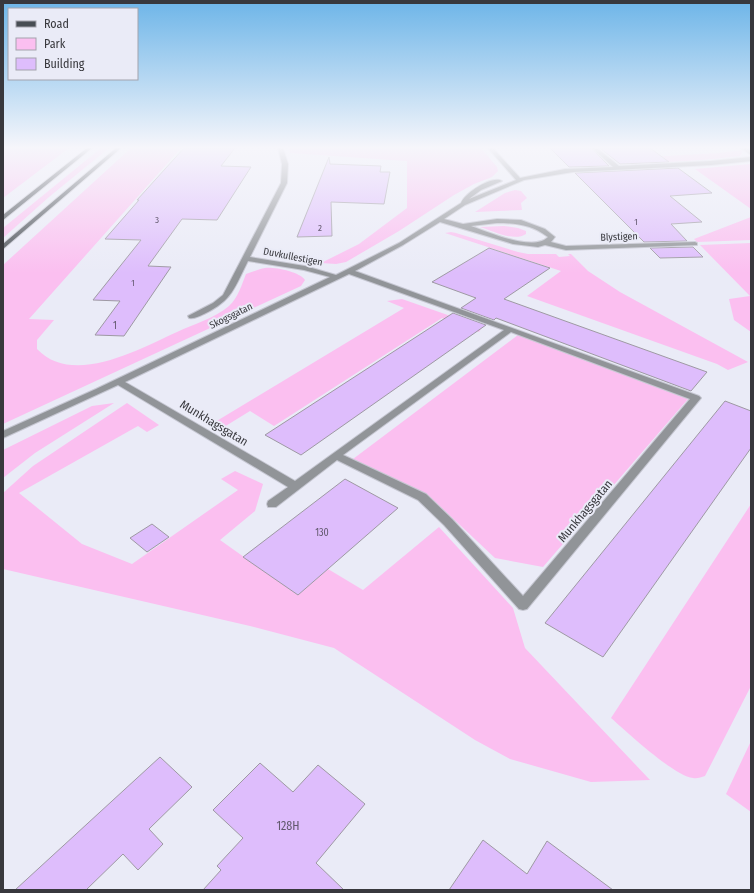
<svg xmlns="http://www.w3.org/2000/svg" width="754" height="893" font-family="'Fira Sans Condensed',sans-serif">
	<rect width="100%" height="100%" fill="#eaebf7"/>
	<path fill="#fbbff0" d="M3 148H69L3 198Z
		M101 148H109L49 197 3 238V228Z
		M131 148H181L29 319 54 320 37 340V349C73 387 139 349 177 332 194 324 215 318 229 306 238 298 242 284 246 274 252 272 259 269 265 268 275 267 300 272 305 280L301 286 3 424V265Z
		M289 148H481L497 167 498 171 492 177 474 184 454 195 399 231 346 262 336 264 321 263 359 244 407 208V161L290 153Z
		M741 150 743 151 740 156C718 159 630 167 613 159L718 153Z
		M751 164V209L695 169Z
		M515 190 521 191 527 198 521 203 522 210 475 212 505 193Z
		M751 217V240L697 242 694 239Z
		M504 226 518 228 526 231V234C514 242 493 231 480 227Z
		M451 232 456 233 518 252 528 254H556L559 257 570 256 568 254H571L588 271 620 292 748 362 728 370 717 364 527 296 561 271 445 233Z
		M751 243V332L734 320 729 299 750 296 700 245Z
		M402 299 482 327 479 332 442 318 274 426 250 411 224 427 215 422 404 308 387 301Z
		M518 335 688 399 543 567 495 558 428 495 353 459Z
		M114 403 35 453 3 478V450L92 406Z
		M127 403 159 425 147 432 138 426 19 493 82 544 132 564 238 490 221 479 235 471 263 484 255 511 220 540 298 595 328 569 363 590 439 527 513 608 525 648 650 780 591 782 510 759 475 740 334 648 250 626 3 569V493L33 466Z
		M751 504V686L705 776C701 777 697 779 693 778 674 776 627 732 611 718Z
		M751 741V812L726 794Z"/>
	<path fill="#debdfc" stroke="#9e99a3" d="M184 148H235L221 166 251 167 217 220 182 219 148 266 171 267 124 336 95 335 120 301 93 300 141 240 105 239 139 200H137Z
		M550 148H591L609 166 569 167Z
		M600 148H650L669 162 620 164Z
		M329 157 330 164 381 166 380 172H390L384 204 331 202 332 236 297 237Z
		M678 168 712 193 670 196 702 222 671 224 687 241 644 242 575 173Z
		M693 247 703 257 660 258 650 248Z
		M489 248 550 268 504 299 707 372 691 391 496 318 494 320 461 308 476 298 432 282Z
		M453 313 486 325 301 455 265 435Z
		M725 401 751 411V448L603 657 545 623Z
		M345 479 398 508 298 595 243 557Z
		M152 524 169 537 147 552 130 538Z
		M160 757 192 787 149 829 163 844 138 870 123 854 86 890H15Z
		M260 763 293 792 318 765 365 804 316 863 344 890H203L221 870 217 866 243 838 213 810Z
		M483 840 527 874 547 841 613 890H449Z"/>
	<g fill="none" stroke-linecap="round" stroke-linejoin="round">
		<defs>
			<path id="minor" d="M278 148H283L288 164 287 183 250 257 305 266 336 275 399 243 461 203C465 193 492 175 502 181L481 190 469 199 516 180 488 148H493L520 178 565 169 613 167 592 148H597L619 166 711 161 751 157V161L711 165 573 172 524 180 465 205 444 219 463 224 497 219 521 220 545 229 555 237 551 242 566 246 695 242 697 243V245L566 250 545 245 538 247 513 244 440 222 403 245 355 271 699 396 701 398 527 609 523 610 519 609 444 525 418 500 337 460 276 507H268L267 504 268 501 288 487 118 385 3 438V431L96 389 330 277 304 270 248 261C234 288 233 300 204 314 199 316 195 319 189 318L188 316 213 303 223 295 281 183 282 164ZM497 223C517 223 532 225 548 237 534 252 488 232 471 226ZM349 274 504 330 295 481 125 382ZM511 332 690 399 523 596 452 519 426 494 343 455Z
				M741 148H747L751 151V155Z"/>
			<path id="major" d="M87 148H92L3 220V215Z
				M116 148H121L3 249V244Z"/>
		</defs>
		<use href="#minor" stroke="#c6c7d2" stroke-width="2"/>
		<use href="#major" stroke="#c6c7d2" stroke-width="2"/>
		<use href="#minor" fill="#919498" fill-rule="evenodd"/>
		<use href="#major" fill="#484d54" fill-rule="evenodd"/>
	</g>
	<linearGradient id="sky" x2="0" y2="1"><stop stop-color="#6db5e8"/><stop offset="0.54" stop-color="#f6f6fb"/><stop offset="1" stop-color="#f6f6fb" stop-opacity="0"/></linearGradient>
	<rect width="754" height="273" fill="url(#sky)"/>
	<g text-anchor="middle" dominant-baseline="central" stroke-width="4" stroke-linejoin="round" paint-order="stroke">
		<g font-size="9" fill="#62596d">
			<text x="157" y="220">3</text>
			<text x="636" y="222">1</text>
			<text x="320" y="228">2</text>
			<text x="133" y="283">1</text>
		</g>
		<g font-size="10" fill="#38383d" stroke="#eaebf7">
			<text transform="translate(619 237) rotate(-2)">Blystigen</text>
			<text transform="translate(293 257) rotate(11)">Duvkullestigen</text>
			<text transform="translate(231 316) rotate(-26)">Skogsgatan</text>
		</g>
		<g font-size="10" fill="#62596d">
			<text x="115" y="326">1</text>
			<text x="322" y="533">130</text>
		</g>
		<g font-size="12" fill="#38383d" stroke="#eaebf7">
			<text transform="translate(214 423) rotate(31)">Munkhagsgatan</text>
			<text transform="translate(585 511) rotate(-50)">Munkhagsgatan</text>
		</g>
		<g font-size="12" fill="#62596d">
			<text x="288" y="826">128H</text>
		</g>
	</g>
	<rect width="754" height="893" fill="none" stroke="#38383d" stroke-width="8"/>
	<rect x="8" y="8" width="130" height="72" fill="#eaebf7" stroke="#a3a3ad"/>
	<rect x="16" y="21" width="20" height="6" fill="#484d54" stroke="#a3a3ad"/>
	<text x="44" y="28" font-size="12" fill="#38383d">Road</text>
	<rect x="16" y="38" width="20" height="12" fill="#fbbff0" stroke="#a3a3ad"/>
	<text x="44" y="48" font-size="12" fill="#38383d">Park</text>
	<rect x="16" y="58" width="20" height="12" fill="#debdfc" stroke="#a3a3ad"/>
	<text x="44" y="68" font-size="12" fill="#38383d">Building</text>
</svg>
